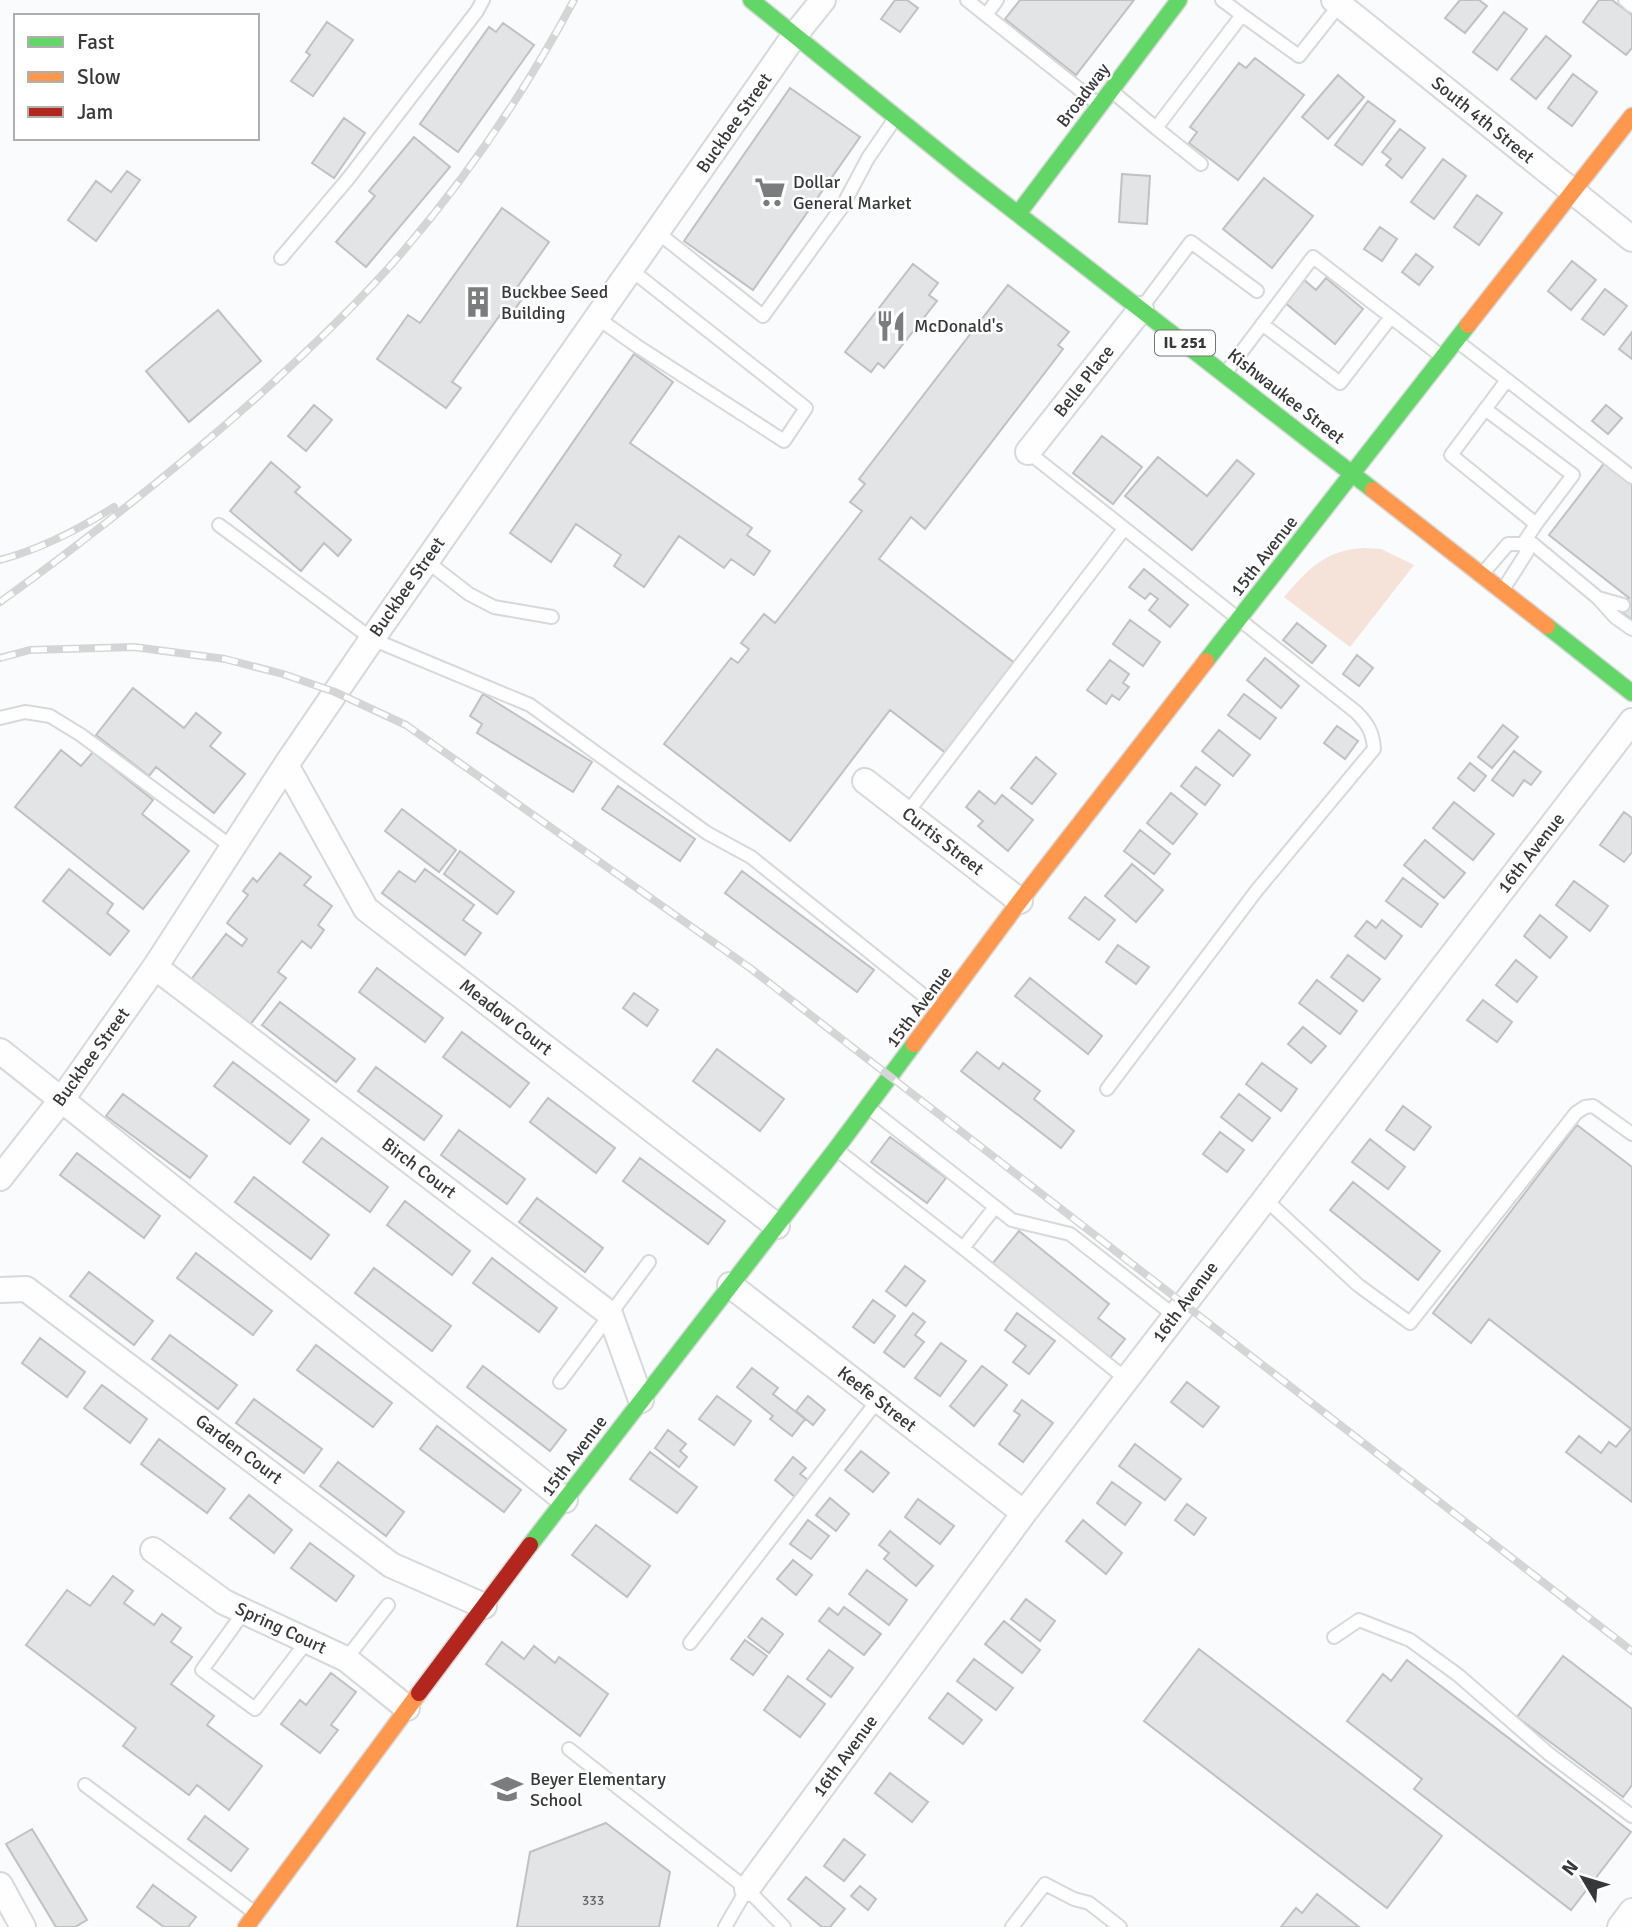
<svg xmlns="http://www.w3.org/2000/svg" width="1632" height="1927" font-family="Signika,sans-serif">
	<rect width="100%" height="100%" fill="#f9fbfd"/>
	<path fill="#f5e2d9" d="M1363 548 1381 549 1414 565 1350 647 1284 597C1309 569 1323 551 1363 548Z"/>
	<path fill="#e2e4e6" stroke="#bfc1c2" stroke-width="2" d="M895 0H907L918 8 900 32 881 19Z
		M1020 0H1134L1076 75 1005 19Z
		M1460 0H1479L1487 6 1465 33 1445 18Z
		M1599 0H1612L1632 15V48L1626 55 1583 22Z
		M1504 12 1527 29 1497 70 1473 52Z
		M327 22 353 40 313 96 291 81 310 55 306 52Z
		M503 23 534 45 458 152 420 124 489 27 496 32Z
		M1546 36 1571 56 1536 99 1511 79Z
		M1255 58 1304 95 1238 180 1189 143 1197 132 1190 127 1239 63 1246 68Z
		M1573 74 1597 92 1572 126 1548 108Z
		M1338 75 1364 97 1328 139 1302 117Z
		M790 88 860 137 753 290 684 241Z
		M1368 101 1395 121 1362 165 1335 145Z
		M344 118 365 133 334 178 312 163Z
		M1400 129 1425 148 1402 178 1386 165 1391 159 1382 152Z
		M414 137 450 167 366 267 336 242 375 196 369 191Z
		M1443 159 1466 176 1434 219 1411 202Z
		M127 171 140 180 96 241 68 220 96 181 111 192Z
		M1122 174 1150 176 1147 224 1119 222Z
		M1264 178 1313 216 1272 268 1223 229Z
		M1477 195 1502 213 1479 245 1454 227Z
		M502 208 549 242 518 286 527 292 510 316 503 311 452 382 461 388 446 408 377 359 408 315 420 323Z
		M1380 227 1397 239 1382 261 1364 249Z
		M1416 254 1433 267 1419 285 1402 272Z
		M1572 261 1596 280 1571 310 1548 291Z
		M913 264 938 283 929 295 937 301 884 368 878 363 871 372 845 352Z
		M1326 278 1363 309 1335 344 1284 302 1303 279 1316 290Z
		M1008 285 1069 332 1058 345 1063 349 925 529 911 517 879 559 1016 664 947 754 890 710 790 841 664 744 731 658 738 663 749 649 741 643 764 614 775 623 862 511 850 502 865 484 859 479Z
		M1605 289 1627 306 1604 335 1582 319Z
		M218 310 261 361 189 422 146 371Z
		M1632 332V359L1619 349Z
		M634 354 673 382 630 443 752 528 747 535 770 551 754 575 731 559 724 568 679 536 644 587 614 566 621 555 576 524 551 562 510 533Z
		M314 405 332 420 306 451 288 436Z
		M1606 405 1622 418 1608 434 1592 421Z
		M1102 436 1142 467 1113 504 1073 473Z
		M1158 457 1207 496 1237 460 1254 474 1192 550 1125 496Z
		M1606 461 1632 481V620L1619 610 1629 598 1549 535Z
		M271 462 300 487 295 492 351 540 338 556 324 543 301 571 230 511Z
		M1144 569 1188 605 1170 627 1149 610 1158 599 1150 593 1145 599 1129 587Z
		M1130 620 1160 642 1143 666 1113 644Z
		M1297 623 1326 646 1312 663 1283 640Z
		M1357 655 1373 668 1359 686 1343 674Z
		M1265 658 1299 686 1281 708 1247 680Z
		M1110 660 1129 674 1123 683 1129 687 1119 700 1112 695 1106 704 1087 690Z
		M133 688 184 728 196 713 221 733 210 746 245 774 214 813 156 767 149 776 96 735Z
		M483 694 592 762 573 792 477 733 482 724 470 716Z
		M1244 694 1276 718 1260 739 1228 715Z
		M1503 725 1518 737 1492 768 1478 757Z
		M1337 726 1358 741 1345 759 1324 743Z
		M1219 730 1250 755 1233 776 1202 751Z
		M61 750 81 766 93 752 153 800 142 814 189 851 143 909 15 807Z
		M1514 751 1541 772 1531 785 1524 780 1513 796 1492 780Z
		M1036 757 1056 774 1032 804 1011 788Z
		M1470 763 1486 776 1474 791 1458 778Z
		M1196 767 1220 785 1205 805 1181 786Z
		M618 786 695 839 680 861 602 809Z
		M979 791 995 804 1002 795 1033 820 1008 851 978 826 983 821 966 807Z
		M1171 793 1197 814 1173 844 1147 823Z
		M1454 802 1494 834 1473 860 1433 828Z
		M402 809 456 850 439 872 385 831Z
		M1624 812 1632 818V852L1624 862 1600 845Z
		M1140 830 1170 854 1154 874 1124 851Z
		M1425 840 1465 873 1444 898 1404 865Z
		M460 851 514 892 497 914 444 874Z
		M280 853 311 877 304 885 332 906 318 925 324 930 311 948 302 941 278 972 286 978 249 1026 190 981 226 934 242 946 247 939 227 923 248 895 243 891 253 878 257 882Z
		M1132 864 1163 890 1136 922 1105 896Z
		M69 869 113 904 107 913 129 931 110 955 43 901Z
		M425 869 474 905 463 920 481 933 465 955 382 893 399 871 415 882Z
		M742 871 874 970 857 992 725 893Z
		M1403 878 1438 904 1421 927 1386 901Z
		M1574 881 1608 906 1590 931 1556 905Z
		M1085 897 1115 920 1099 940 1069 918Z
		M1540 915 1567 937 1550 958 1524 936Z
		M1382 920 1402 936 1385 959 1355 936 1367 921 1376 928Z
		M1118 945 1149 967 1136 984 1106 962Z
		M1348 955 1380 979 1363 1001 1331 977Z
		M1516 960 1537 977 1517 1002 1496 985Z
		M377 968 443 1018 425 1042 359 992Z
		M1030 978 1102 1036 1088 1054 1015 996Z
		M1317 980 1357 1011 1340 1034 1299 1003Z
		M634 993 658 1010 647 1026 623 1008Z
		M1483 1000 1512 1022 1497 1042 1467 1020Z
		M280 1002 355 1059 336 1082 262 1025Z
		M1303 1027 1326 1046 1311 1063 1288 1044Z
		M462 1032 529 1083 510 1107 443 1057Z
		M717 1049 784 1099 760 1131 693 1081Z
		M977 1052 999 1069 1003 1063 1040 1091 1034 1099 1074 1131 1061 1148 961 1071Z
		M233 1062 309 1120 290 1144 214 1086Z
		M1262 1063 1297 1089 1281 1111 1246 1084Z
		M376 1067 442 1116 424 1140 358 1091Z
		M123 1094 207 1156 190 1178 106 1116Z
		M1239 1094 1270 1118 1252 1141 1221 1117Z
		M548 1098 615 1148 596 1173 530 1122Z
		M1403 1106 1431 1127 1414 1150 1386 1130Z
		M1577 1125 1632 1167V1502L1566 1452 1579 1436 1601 1453 1609 1442 1616 1447 1631 1429 1489 1319 1471 1343 1433 1313Z
		M459 1130 525 1179 507 1204 441 1155Z
		M1220 1132 1244 1150 1227 1172 1203 1154Z
		M890 1137 946 1178 927 1203 871 1162Z
		M322 1138 388 1187 370 1212 303 1162Z
		M1370 1139 1405 1167 1388 1189 1352 1162Z
		M77 1153 160 1216 144 1238 60 1175Z
		M640 1158 725 1221 708 1244 623 1181Z
		M254 1177 329 1235 311 1259 235 1202Z
		M1353 1182 1440 1251 1418 1280 1330 1210Z
		M537 1198 603 1248 585 1272 519 1222Z
		M405 1201 470 1251 452 1275 387 1225Z
		M1019 1231 1109 1304 1098 1318 1125 1339 1110 1358 992 1264Z
		M196 1253 272 1311 253 1335 177 1278Z
		M492 1258 557 1308 539 1332 473 1283Z
		M905 1266 925 1281 906 1306 886 1291Z
		M374 1268 451 1326 432 1351 355 1293Z
		M89 1272 153 1321 134 1345 70 1296Z
		M873 1300 895 1316 874 1343 853 1327Z
		M913 1313 925 1322 915 1335 924 1342 904 1367 884 1352Z
		M1017 1313 1055 1341 1029 1374 1013 1362 1026 1346 1005 1330Z
		M170 1335 237 1385 218 1409 152 1359Z
		M40 1338 85 1372 67 1397 22 1363Z
		M941 1343 966 1361 940 1396 915 1378Z
		M316 1345 392 1403 373 1427 297 1370Z
		M483 1366 566 1430 550 1451 467 1387Z
		M982 1366 1007 1385 974 1426 950 1406Z
		M752 1368 778 1388 773 1394 805 1419 792 1436 770 1419 773 1416 737 1387Z
		M1187 1382 1219 1407 1203 1427 1171 1402Z
		M102 1385 147 1419 130 1443 84 1408Z
		M717 1396 751 1421 734 1445 699 1419Z
		M808 1396 825 1410 813 1425 796 1411Z
		M254 1399 322 1449 304 1473 236 1423Z
		M1022 1400 1053 1423 1023 1462 999 1444 1020 1415 1014 1411Z
		M437 1426 521 1490 504 1512 420 1449Z
		M668 1430 686 1444 680 1451 687 1457 679 1467 655 1448Z
		M159 1439 225 1489 207 1513 141 1464Z
		M1135 1444 1181 1479 1165 1500 1119 1466Z
		M861 1451 889 1473 873 1492 845 1470Z
		M650 1452 697 1487 677 1513 630 1479Z
		M793 1457 806 1468 800 1474 808 1480 795 1497 775 1480Z
		M338 1462 404 1512 386 1536 320 1486Z
		M1112 1482 1141 1503 1125 1525 1097 1503Z
		M249 1495 292 1530 274 1553 230 1518Z
		M830 1498 849 1514 836 1531 816 1515Z
		M918 1499 954 1526 940 1544 905 1517Z
		M1187 1504 1206 1518 1194 1535 1175 1520Z
		M808 1520 829 1536 811 1559 790 1544Z
		M1083 1520 1122 1553 1106 1574 1066 1541Z
		M596 1525 650 1566 627 1597 572 1555Z
		M890 1531 933 1566 916 1586 884 1559 889 1553 879 1545Z
		M310 1543 354 1576 336 1601 291 1568Z
		M793 1560 812 1575 796 1595 777 1579Z
		M867 1570 907 1600 889 1625 849 1594Z
		M113 1576 133 1591 124 1603 154 1625 162 1614 181 1628 171 1642 192 1657 171 1684 214 1716 207 1725 262 1766 229 1810 197 1785 189 1795 123 1746 136 1728 26 1645 67 1590 90 1606Z
		M1026 1599 1055 1621 1040 1641 1011 1619Z
		M844 1607 881 1634 864 1655 819 1621 829 1608 838 1615Z
		M762 1618 783 1634 769 1653 748 1637Z
		M1004 1621 1040 1650 1022 1673 985 1644Z
		M745 1640 767 1656 753 1675 731 1659Z
		M502 1642 524 1659 534 1646 555 1663 559 1657 608 1694 580 1736 486 1664Z
		M1199 1649 1442 1836 1387 1908 1144 1721Z
		M829 1650 853 1668 831 1697 807 1679Z
		M1563 1656 1632 1709V1785L1623 1797 1517 1717Z
		M974 1659 1013 1688 996 1710 957 1681Z
		M1407 1660 1631 1832 1571 1910 1414 1789 1422 1779 1347 1721 1383 1674 1391 1681Z
		M331 1673 356 1692 331 1725 338 1730 320 1753 281 1724 300 1700 306 1705Z
		M788 1676 825 1704 800 1737 764 1710Z
		M948 1693 982 1720 963 1744 929 1718Z
		M890 1773 928 1802 912 1822 875 1793Z
		M205 1816 248 1849 231 1871 188 1839Z
		M606 1823 670 1872 659 1927H517L530 1852Z
		M32 1829 87 1920 75 1927H56L6 1844Z
		M844 1839 865 1855 844 1881 824 1866Z
		M806 1877 845 1909 830 1927H822L788 1899Z
		M153 1885 196 1917 188 1927H164L137 1907Z
		M860 1886 876 1899 868 1910 851 1896Z
		M1317 1894 1359 1927H1281L1296 1908 1302 1913Z"/>
	<g fill="none" stroke-linecap="round" stroke-linejoin="round">
		<defs>
			<path id="lane" d="M967 0 1098 104
				M1625 0 1632 6
				M986 15 997 0
				M1242 15 1299 56 1340 4
				M1114 93 1156 128 1242 15 1222 0
				M1156 128 1201 164
				M657 232 763 316 842 207 868 158 894 120
				M281 258 347 180 477 11 483 0
				M1143 306 1191 242 1257 291
				M596 317 637 346 784 441 806 408 630 269
				M1391 317 1440 355
				M1457 341 1632 477
				M1227 371 1313 257 1391 317 1340 383 1262 324
				M1507 380 1451 455 1536 524 1523 544
				M1485 409 1573 475 1536 524
				M1028 452 1356 712C1368 724 1373 733 1374 749L1257 890 1107 1089
				M219 525 372 639 530 705 707 833 751 857 938 1007
				M1527 539 1598 598 1615 617 1632 629
				M425 560 469 594 494 607 552 617
				M1484 572 1508 544H1523
				M1504 588 1527 552 1523 544
				M1598 598 1623 605
				M0 718 25 712 50 716 81 735 232 847
				M907 813 1124 529
				M868 1107 1012 1220 1070 1234 1175 1316
				M837 1150 963 1248 1126 1379
				M1265 1199 1358 1285 1410 1323 1576 1113 1585 1107 1593 1106 1632 1134
				M963 1248 995 1207
				M560 1382 649 1262
				M244 1612 202 1670 255 1709 308 1640
				M1334 1637 1359 1620 1410 1640 1458 1675 1549 1754 1632 1816
				M690 1643 878 1400
				M346 1659 388 1605
				M569 1749 747 1889 784 1927
				M85 1785 255 1913
				M725 1927 747 1889
				M1012 1927 1045 1884 1074 1899 1089 1903 1120 1927"/>
			<path id="street" d="M1334 0 1632 239
				M1028 452 1141 309
				M286 765 366 909 777 1226
				M865 781 1020 901
				M155 967 610 1314 641 1400
				M0 1051 565 1500
				M0 1178 62 1099 155 967 286 765 372 639 794 36 823 0
				M730 1285 1024 1513
				M0 1290 26 1289 391 1565 484 1606
				M153 1550 224 1602 346 1659 407 1708
				M0 1885 23 1927
				M747 1889 1024 1513 1632 721
				M1620 1927 1632 1911"/>
			<path id="fast" d="M751 0 969 176 1373 490
				M1018 214 1179 0
				M1547 626 1632 693
				M1206 661 1468 325
				M530 1545 836 1149 914 1044"/>
			<path id="slow" d="M1468 325 1632 116
				M1373 490 1547 626
				M914 1044 1020 901 1206 661
				M246 1927 419 1693"/>
			<path id="jam" d="M419 1693 530 1545"/>
		</defs>
		<use href="#lane" stroke="#d6d8da" stroke-width="16"/>
		<use href="#street" stroke="#d6d8da" stroke-width="28"/>
		<use href="#fast" stroke="#d6d8da" stroke-width="19"/>
		<use href="#slow" stroke="#d6d8da" stroke-width="19"/>
		<use href="#jam" stroke="#d6d8da" stroke-width="19"/>
		<use href="#lane" stroke="#fefeff" stroke-width="12"/>
		<use href="#street" stroke="#fefeff" stroke-width="24"/>
		<use href="#fast" stroke="#63d668" stroke-width="16"/>
		<use href="#slow" stroke="#ff974d" stroke-width="16"/>
		<use href="#jam" stroke="#b3261e" stroke-width="16"/>
		<defs>
			<path id="rail" d="M0 560C41 549 78 530 114 507
				M0 602C89 538 174 471 256 398 308 351 360 302 405 249 471 172 527 88 574 0
				M0 658 30 650 134 647 225 659 283 674 335 692 406 725 750 968 1632 1651"/>
		</defs>
		<use href="#rail" stroke="#d4d5d5" stroke-width="8"/>
		<use href="#rail" stroke="#fff" stroke-width="5" stroke-dasharray="16" stroke-linecap="butt"/>
	</g>
	<defs>
		<symbol id="supermarket-bare" viewBox="-9 -9 18 18"><path d="M-6-5.5h2.5l.6 2H6L4.5 2H-2.5L-4.4-4H-6ZM-1.5 3.2a1.3 1.3 0 1 0 .1 0ZM3 3.2a1.3 1.3 0 1 0 .1 0Z" fill="#7a7c7e" stroke="#fff" stroke-width="2.5" paint-order="stroke"/></symbol>
		<symbol id="building-bare" viewBox="-9 -9 18 18"><path d="M-4-6H4V6H1V3H-1V6H-4ZM-2.5-4.3h1.7v1.8h-1.7ZM.8-4.3h1.7v1.8H.8ZM-2.5-1h1.7V.8h-1.7ZM.8-1h1.7V.8H.8Z" fill="#7a7c7e" stroke="#fff" stroke-width="2.5" paint-order="stroke"/></symbol>
		<symbol id="restaurant-bare" viewBox="-9 -9 18 18"><path d="M-5-6h1v4h1v-4h1v4h1v-4h1v5L-1.5 .5V6h-2V.5L-5-1ZM5-6V6H3V1.5H1.5Q1.5-4 5-6Z" fill="#7a7c7e" stroke="#fff" stroke-width="2.5" paint-order="stroke"/></symbol>
		<symbol id="school-bare" viewBox="-9 -9 18 18"><path d="M0-5L7-2L0 1L-7-2ZM-4 1L0 2.5L4 1V4Q0 6-4 4Z" fill="#7a7c7e" stroke="#fff" stroke-width="2.5" paint-order="stroke"/></symbol>
	</defs>
	<g fill-rule="evenodd">
		<use href="#supermarket-bare" x="748" y="170" width="44" height="44"/>
		<use href="#building-bare" x="456" y="280" width="44" height="44"/>
		<use href="#restaurant-bare" x="869" y="304" width="44" height="44"/>
		<use href="#school-bare" x="485" y="1767" width="44" height="44"/>
	</g>
	<g text-anchor="middle" dominant-baseline="central" stroke-width="5" stroke-linejoin="round" paint-order="stroke">
		<g font-size="14" fill="#616365">
			<text x="593" y="1900">333</text>
		</g>
		<rect fill="#fff" stroke="#727475" stroke-width="2" x="1155" y="330.5" width="60" height="25" rx="5"/>
		<g font-size="16" font-weight="bold" fill="#36383a">
			<text x="1185" y="343">IL 251</text>
		</g>
		<g font-size="18" fill="#36383a" stroke="#fff">
			<text transform="translate(1083 95) rotate(-53)">Broadway</text>
			<text transform="translate(1483 120) rotate(39)">South 4th Street</text>
			<text transform="translate(734 123) rotate(-55)">Buckbee Street</text>
			<text transform="translate(1084 381) rotate(-52)">Belle Place</text>
			<text transform="translate(1286 396) rotate(38)">Kishwaukee Street</text>
			<text transform="translate(1264 556) rotate(-52)">15th Avenue</text>
			<text transform="translate(407 587) rotate(-55)">Buckbee Street</text>
			<text transform="translate(943 841) rotate(38)">Curtis Street</text>
			<text transform="translate(1531 853) rotate(-52)">16th Avenue</text>
			<text transform="translate(919 1007) rotate(-53)">15th Avenue</text>
			<text transform="translate(506 1017) rotate(38)">Meadow Court</text>
			<text transform="translate(91 1057) rotate(-54)">Buckbee Street</text>
			<text transform="translate(419 1168) rotate(37)">Birch Court</text>
			<text transform="translate(1185 1302) rotate(-53)">16th Avenue</text>
			<text transform="translate(877 1399) rotate(38)">Keefe Street</text>
			<text transform="translate(239 1449) rotate(37)">Garden Court</text>
			<text transform="translate(574 1456) rotate(-53)">15th Avenue</text>
			<text transform="translate(281 1628) rotate(25)">Spring Court</text>
			<text transform="translate(845 1756) rotate(-54)">16th Avenue</text>
		</g>
		<g font-size="18" fill="#36383a" stroke="#fff" text-anchor="start">
			<text x="793" y="182">Dollar<tspan x="793" dy="21">General Market</tspan></text>
			<text x="501" y="292">Buckbee Seed<tspan x="501" dy="21">Building</tspan></text>
			<text x="914" y="326">McDonald's</text>
			<text x="530" y="1779">Beyer Elementary<tspan x="530" dy="21">School</tspan></text>
		</g>
	</g>
	<rect x="14" y="14" width="245" height="126" fill="#ffffff" stroke="#afafb0" stroke-width="2"/>
	<rect x="28" y="37" width="35" height="10" fill="#63d668" stroke="#afafb0" stroke-width="2"/>
	<text x="77" y="49" font-size="21" fill="#36383a">Fast</text>
	<rect x="28" y="72" width="35" height="10" fill="#ff974d" stroke="#afafb0" stroke-width="2"/>
	<text x="77" y="84" font-size="21" fill="#36383a">Slow</text>
	<rect x="28" y="107" width="35" height="10" fill="#b3261e" stroke="#afafb0" stroke-width="2"/>
	<text x="77" y="119" font-size="21" fill="#36383a">Jam</text>
	<g transform="translate(1583 1878) rotate(308)" stroke="#ffffff" stroke-width="5" paint-order="stroke">
	<path d="M0-5L12 26L0 18L-12 26Z" fill="#36383a"/>
	<text y="-10" font-size="19" font-weight="bold" text-anchor="middle" fill="#36383a">N</text>
	</g>
</svg>
